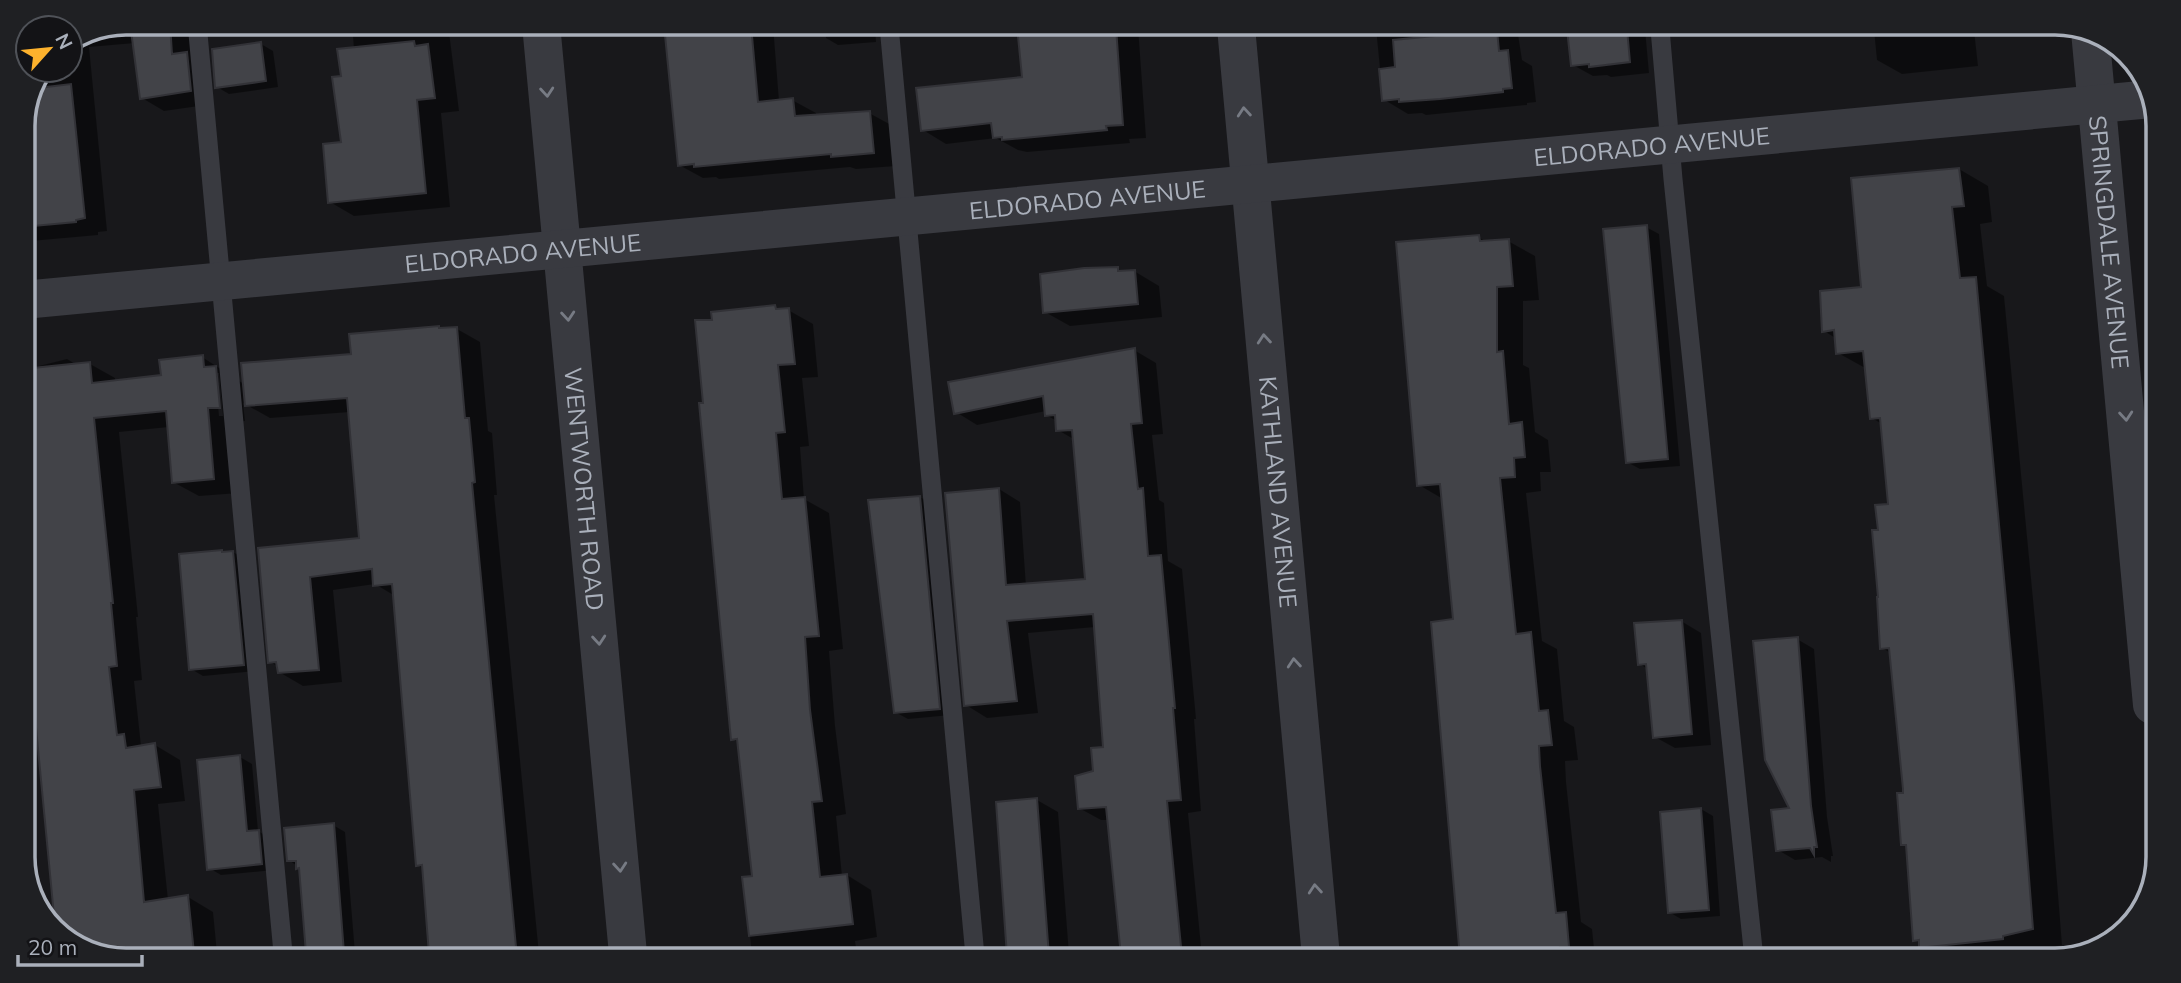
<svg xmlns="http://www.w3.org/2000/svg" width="2181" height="983" font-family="Mulish,sans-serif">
	<rect width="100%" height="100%" fill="#18181b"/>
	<path fill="#0007" fill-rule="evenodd" d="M126 23H191L213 104 164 111 142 98 135 43 89 47 107 231 98 232V235L31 241 23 236V179H29L23 173V120L46 70H70V46Z
		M352 24H448L459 111 441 113 450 207 354 216 330 202 343 144V78L354 49Z
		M665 25H773L779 101 792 100 816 113V117L869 113 893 126 896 166 856 169 850 167 719 179 716 177 703 178 679 165Z
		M825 26H875L876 42 838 45 826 38Z
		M1019 26 1138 27 1146 138 1129 139 1130 143 1027 152 1018 150 996 138 946 144 923 130 1024 79Z
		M1376 28H1517L1522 60 1532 66 1536 102 1527 103V105L1426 115 1422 113 1408 114 1383 99Z
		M1584 29H1645L1649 73 1611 77 1607 75 1593 76 1573 65 1569 30Z
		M1874 30H1974L1978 66 1902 74 1877 60Z
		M261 44 273 51 278 87 229 94 217 87Z
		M1959 169 1988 186 1992 222 1980 224 1987 286 2004 296 2043 704 2062 945 2031 952 2032 955 1985 960H1944L1921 947V943L1915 939 1908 847 1903 844 1905 794 1891 653 1882 648 1880 531 1890 505 1882 424 1872 418 1867 369 1838 353 1837 339 1824 331 1863 289Z
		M1646 227 1659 234 1680 466 1640 469 1627 462Z
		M1478 237 1489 243 1508 241 1535 256 1539 300 1523 301V365L1529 368 1535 432 1548 440 1551 472H1540L1541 491 1526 493 1542 641 1557 649 1564 721 1574 727 1578 760 1565 761 1566 782 1581 922 1592 929 1595 958H1462L1455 621 1443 499 1419 485Z
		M1117 269 1124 272 1134 271 1159 286 1162 317 1070 326 1045 312Z
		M775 307 781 310H788L813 324 818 377 802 378 809 446 800 447 804 499 829 513 843 649 829 651 835 726 846 814 836 816 842 876 847 875 871 890 877 937 855 941 857 955H752L744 879 754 878 739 743 733 739 705 404 714 322Z
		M438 328 443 330 457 329 480 342 488 431 492 433 497 495H494L539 954H430L424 869 417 865 395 596 375 584 333 590 342 682 303 686 279 672V667L270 662 260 550 361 539 350 412 270 418 243 403 245 421 233 422 239 493 199 496 173 482 169 427 119 432 138 617H136L142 680 134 681 141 746 155 745 180 760 185 801 158 804 168 900 188 897 213 912 217 953 86 952 56 928 23 564V370L67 359 77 365 90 364 115 378V382L163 376 202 357 244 384 353 355ZM215 373H219L223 416H219Z
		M1134 350 1156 363 1163 434 1152 435 1159 500 1164 503 1168 561 1182 569 1196 719H1194L1201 811 1188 813 1202 957 1008 956 1037 800 1058 812 1069 954 1122 949 1109 820H1101L1079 808 1105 748 1095 627 1028 633 1038 713 987 718 966 705 999 489 1020 502 1026 586 1086 581 1075 440 1058 430 1057 421 1046 415V411L977 425 956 412Z
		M920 497 932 504 951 715 908 719 895 712Z
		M222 551 233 552 245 559 256 671 203 676 191 669Z
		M1681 621 1701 633 1711 745 1675 748 1655 737 1649 670 1640 664Z
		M1797 639 1814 649 1827 817 1833 856H1831V862L1822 857 1795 860 1778 850 1792 810Z
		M240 757 252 764 258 831 271 839 274 870 221 875 209 868Z
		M1701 809 1713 816 1720 916 1681 919 1669 912Z
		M333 825 345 832 355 953H307L301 869 289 860Z"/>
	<path fill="#424348" stroke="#323237" stroke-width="2" d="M130 23H170L172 54 187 52 191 91 140 99Z
		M664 25H751L758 102 793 98 795 116 870 111 874 153 831 157V154L694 167V164L678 166Z
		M1017 26 1116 27 1123 125 1106 126 1107 130 1002 140V137L993 138 991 123 921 131 916 88 1022 77Z
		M1567 29H1627L1630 62 1589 67V64L1571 66Z
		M1497 30 1499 51 1508 50 1512 88 1503 89V92L1440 99 1399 102V99L1382 101 1379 69 1395 67 1393 40Z
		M414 41 415 46 428 44 435 98 417 100 426 193 328 203 323 144 341 142 332 77 341 76 337 49Z
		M261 42 266 81 215 88 212 49Z
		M71 84 85 218 76 220V222L23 227V120L38 88Z
		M1959 168 1964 206 1952 207 1960 278 1976 277 2014 686 2033 929 2003 936V939L1919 948V940L1913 941 1906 845H1901L1897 793H1903V789L1889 648 1880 649 1877 597H1878L1872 530H1878L1875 505 1888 504 1880 418 1870 419 1863 351 1836 354 1834 330 1822 332 1820 291 1861 287 1851 178Z
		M1647 225 1668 459 1626 463 1603 229Z
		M1479 235 1480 241 1509 239 1513 286 1497 287V352L1503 351 1509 424 1522 422 1525 457 1514 458 1515 477 1500 478 1516 634 1531 632 1539 711 1548 710 1552 745 1539 746 1540 766 1556 913 1566 912 1569 947H1560L1561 958H1460L1431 622 1453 619 1440 484 1417 486 1396 242Z
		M1118 267V271L1135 270 1138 304 1043 313 1040 274 1084 268Z
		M775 305 776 309 789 308 795 364 778 365 785 432 776 433 782 499 805 497 819 636 805 637 810 710 822 801 812 802 820 877 847 874 853 924 749 936 742 877 752 876 737 739 731 740 699 403H703L695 320H712L711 312Z
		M439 326V328L457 327 465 418H469L475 482 472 483 516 947 499 949V954H429L422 865 416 866 392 584 373 586 372 569 310 577 319 670 278 673 276 662 268 663 258 548 359 538 347 398 245 406 241 363 351 354 349 334Z
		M1135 348 1142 423 1131 424 1138 489 1143 488 1148 556 1161 555 1175 708H1173L1181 800 1167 801 1182 957 1121 956 1106 807 1078 809 1075 776 1093 771 1091 748 1103 747 1093 614 1007 621 1017 701 964 706 945 493 999 488 1006 585 1085 579 1072 430 1056 431 1055 415 1045 416 1043 396 954 414 948 382Z
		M203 355 204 367 216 366 220 408H208L214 479 172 483 166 411 94 418 113 603H111L117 666 109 667 117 735 124 734 126 748 155 743 161 787 134 790 144 902 188 895 194 953 86 952 55 926 23 592V369L90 362 92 383 161 375 159 360Z
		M920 496 940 709 894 713 868 500Z
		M222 550V552L233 551 244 665 189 670 179 554Z
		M1682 620 1692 734 1653 738 1646 664 1638 665 1634 623Z
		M1798 637 1811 806 1817 847H1814V855L1810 848 1776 851 1771 810 1789 808 1765 760 1753 641Z
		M240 755 247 831 259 830 262 864 207 870 197 760Z
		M1037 798 1049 956H1007L996 802Z
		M1701 808 1709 910 1668 913 1660 812Z
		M334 823 344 953H306L299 868 296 869V861H287L284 828Z"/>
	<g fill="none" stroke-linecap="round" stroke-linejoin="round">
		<path stroke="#393a40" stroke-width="19" d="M197 23 283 953
			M889 26 975 956
			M1660 29 1673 179 1754 959"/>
		<g stroke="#393a40" stroke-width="38">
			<path id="s1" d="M541 24 628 954"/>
			<path id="s2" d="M1236 27 1321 957"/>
			<path id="s3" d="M2090 31 2152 705"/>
			<path id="s4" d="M23 300 2151 99"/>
		</g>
	</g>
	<defs><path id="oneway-chevron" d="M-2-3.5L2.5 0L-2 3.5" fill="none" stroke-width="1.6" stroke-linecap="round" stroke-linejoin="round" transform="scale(1.75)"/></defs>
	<g stroke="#777b84">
		<use href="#oneway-chevron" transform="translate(547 92) rotate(85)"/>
		<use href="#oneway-chevron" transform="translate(1244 112) rotate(-95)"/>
		<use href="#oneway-chevron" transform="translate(568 316) rotate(85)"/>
		<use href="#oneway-chevron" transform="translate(1264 339) rotate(-95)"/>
		<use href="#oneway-chevron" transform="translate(2126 416) rotate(85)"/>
		<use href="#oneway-chevron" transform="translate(599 640) rotate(85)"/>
		<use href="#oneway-chevron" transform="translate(1294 663) rotate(-95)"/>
		<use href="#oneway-chevron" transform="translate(620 867) rotate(85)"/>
		<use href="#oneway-chevron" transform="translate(1315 889) rotate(-95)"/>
	</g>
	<g text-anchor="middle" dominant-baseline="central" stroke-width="6" stroke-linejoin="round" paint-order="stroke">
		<g font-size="24" fill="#aab0bb" stroke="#131316">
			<text stroke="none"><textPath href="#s4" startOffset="1636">ELDORADO AVENUE</textPath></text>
			<text stroke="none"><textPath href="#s4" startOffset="1069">ELDORADO AVENUE</textPath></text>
			<text stroke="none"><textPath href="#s3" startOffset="212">SPRINGDALE AVENUE</textPath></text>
			<text stroke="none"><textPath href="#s4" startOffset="502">ELDORADO AVENUE</textPath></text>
			<text stroke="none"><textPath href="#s1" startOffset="467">WENTWORTH ROAD</textPath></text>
			<text stroke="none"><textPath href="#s2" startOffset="467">KATHLAND AVENUE</textPath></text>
		</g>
	</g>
	<path d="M0 0H2181V983H0ZM126 35H2055A91 91 0 0 1 2146 126V857A91 91 0 0 1 2055 948H126A91 91 0 0 1 35 857V126A91 91 0 0 1 126 35Z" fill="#1f2023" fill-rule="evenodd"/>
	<path fill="none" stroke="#aab0bb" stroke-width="3.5" d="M126 35H2055A91 91 0 0 1 2146 126V857A91 91 0 0 1 2055 948H126A91 91 0 0 1 35 857V126A91 91 0 0 1 126 35Z"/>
	<g transform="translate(49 49) rotate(63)"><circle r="33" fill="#131316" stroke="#4f5258" stroke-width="2"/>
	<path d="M0-5L12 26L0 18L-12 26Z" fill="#fdb22d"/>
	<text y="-10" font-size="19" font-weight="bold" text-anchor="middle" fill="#aab0bb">N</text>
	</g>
	<path d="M18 955v10h124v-10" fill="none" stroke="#aab0bb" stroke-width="3.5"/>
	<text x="28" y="955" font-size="21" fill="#aab0bb" stroke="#131316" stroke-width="5" paint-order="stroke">20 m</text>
</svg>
